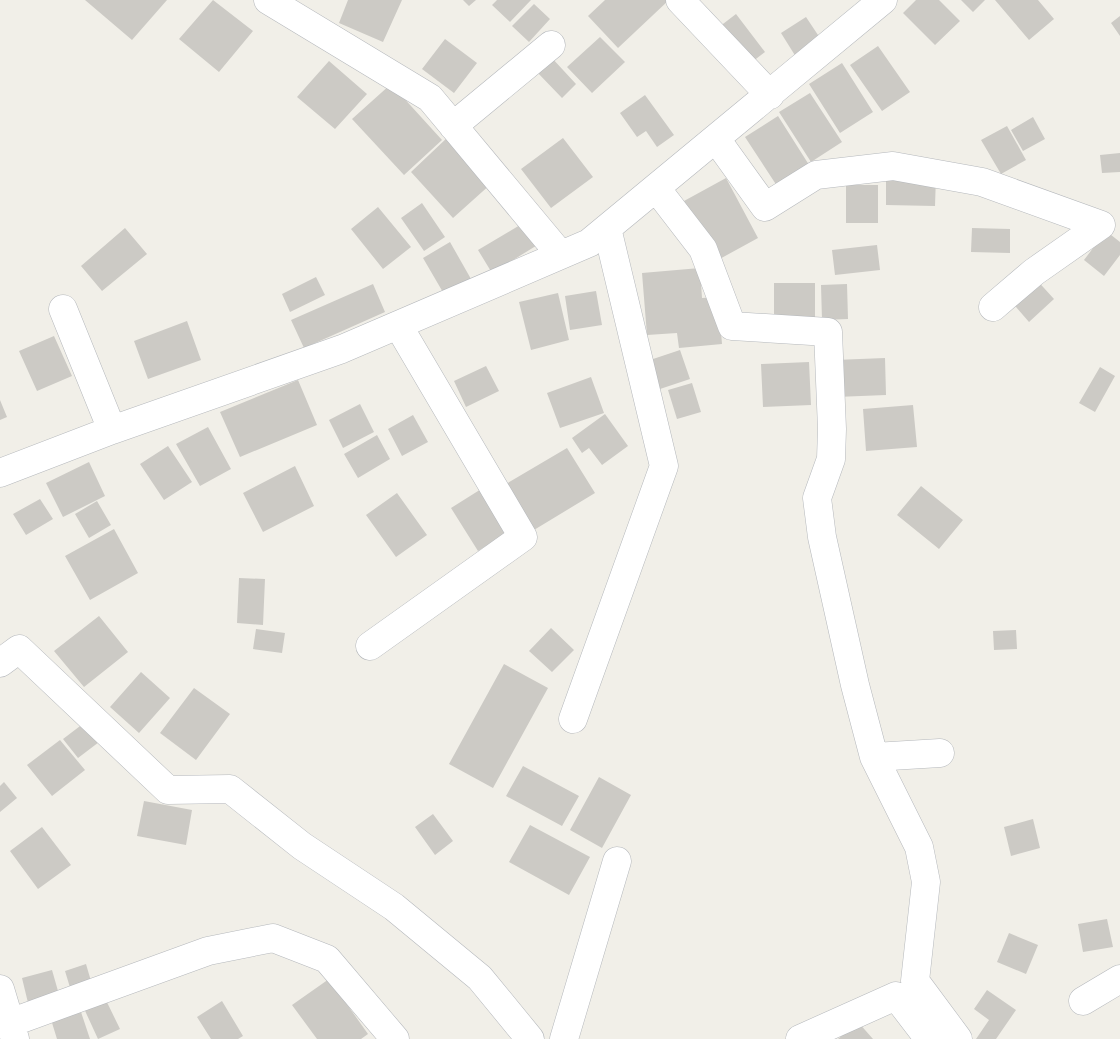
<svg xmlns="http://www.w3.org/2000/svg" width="1120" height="1039" font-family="'Fira Sans Condensed',sans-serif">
	<rect width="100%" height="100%" fill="#f1efe8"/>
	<path fill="#cccac5" d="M85 0H167L132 40Z
		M213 0 253 31 219 72 179 39Z
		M348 0H402L383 42 339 23Z
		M463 0H476L469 6Z
		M497 0H531L510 22 492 5Z
		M605 0H669L618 48 588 16Z
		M916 0H939L960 21 935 45 903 13Z
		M961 0H985L973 12Z
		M995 0H1038L1054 19 1029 40Z
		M534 4 550 19 529 42 512 26Z
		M736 14 765 52 748 65 719 27Z
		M1120 16V36L1111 23Z
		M806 17 822 41 796 57 781 33Z
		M600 37 625 62 592 93 567 67Z
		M445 39 477 63 454 93 422 69Z
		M878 46 910 92 882 111 850 65Z
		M551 57 576 84 562 98 536 71Z
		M329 61 367 94 335 129 297 97Z
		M842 63 873 112 840 133 809 84Z
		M391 84 442 140 404 175 352 119Z
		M810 93 842 142 811 162 779 112Z
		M645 95 674 135 657 147 646 131 637 137 620 113Z
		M778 116 811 168 779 189 745 137Z
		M1033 117 1045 139 1023 151 1011 130Z
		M1007 126 1026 160 1001 174 981 140Z
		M449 136 492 183 453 218 411 172Z
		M563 138 593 177 551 208 521 169Z
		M1120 153V172L1102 173 1100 155Z
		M886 175 936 176 935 206 886 205Z
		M726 178 758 238 716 261 684 201Z
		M846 185H878V223H846Z
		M422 203 445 237 424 251 401 218Z
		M378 207 411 247 383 269 351 229Z
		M525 222 539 244 492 273 478 250Z
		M125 228 147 254 102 291 81 266Z
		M972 228 1010 229V253L971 252Z
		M1106 231 1120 242V255L1104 276 1084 260Z
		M450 242 471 279 444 294 423 258Z
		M877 245 880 270 835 275 832 250Z
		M700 268 702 298 718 297 722 344 679 348 677 333 647 335 642 273Z
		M316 277 325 295 290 312 282 294Z
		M1034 277 1054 299 1029 322 1009 299Z
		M774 283H815V321H774Z
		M373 284 385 312 304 348 291 320Z
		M847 284 848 319 822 320 821 285Z
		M596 291 602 325 570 330 565 296Z
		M558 293 569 340 531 350 519 302Z
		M187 321 201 360 148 379 134 341Z
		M54 336 72 376 37 391 19 351Z
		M680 350 690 379 660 389 650 360Z
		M885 358 886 395 836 397 835 360Z
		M809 362 811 405 763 407 761 364Z
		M486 366 499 391 466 407 454 381Z
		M1100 367 1115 376 1095 412 1079 403Z
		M591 377 604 413 560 428 547 393Z
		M298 380 317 425 240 457 220 412Z
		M692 383 701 412 677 419 668 390Z
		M0 400 7 417 0 420Z
		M360 404 374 432 343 448 329 420Z
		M913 405 917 447 866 451 863 409Z
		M605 414 628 446 602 465 589 448 582 453 572 438Z
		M413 415 428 442 402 456 388 429Z
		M208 427 231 469 200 486 176 444Z
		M377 435 390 459 358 478 344 454Z
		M168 446 192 482 164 500 140 464Z
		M567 448 595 493 529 533 501 487Z
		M89 462 105 496 63 517 46 483Z
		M295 466 314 506 263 532 243 493Z
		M486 486 512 530 478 551 451 508Z
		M921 486 963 520 939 549 897 515Z
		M397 493 427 535 396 557 366 515Z
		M40 499 53 519 26 535 13 514Z
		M97 501 111 525 89 538 75 514Z
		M114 529 138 573 90 600 65 556Z
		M239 578 265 579 263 625 237 623Z
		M99 616 128 652 84 687 54 651Z
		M551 628 574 650 552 672 529 651Z
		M256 629 285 633 282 653 253 649Z
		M1016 630 1017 649 994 650 993 631Z
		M504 664 548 688 493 788 449 764Z
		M141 672 170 698 139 733 110 707Z
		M194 688 230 714 196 760 160 733Z
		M88 720 103 739 78 758 63 739Z
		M60 740 85 770 52 796 27 765Z
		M523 766 579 796 562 826 506 796Z
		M599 777 631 795 602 848 570 830Z
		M4 782 17 798 0 812V786Z
		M144 801 192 810 186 845 137 836Z
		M433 814 453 841 435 855 415 827Z
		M1033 819 1040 848 1011 856 1004 827Z
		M530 825 590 857 569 895 509 862Z
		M42 827 71 865 38 889 10 851Z
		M1107 919 1113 947 1083 952 1078 924Z
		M1009 933 1038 945 1026 974 997 962Z
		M86 964 93 988 72 994 65 971Z
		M52 970 60 998 29 1007 22 978Z
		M329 979 368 1034 361 1039H317L292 1005Z
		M987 990 1016 1010 996 1039H976L989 1020 974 1009Z
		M102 992 120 1029 98 1039 81 1002Z
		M222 1001 243 1036 238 1039H211L197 1017Z
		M78 1003 90 1039H57L49 1013Z
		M858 1022 873 1039H838Z"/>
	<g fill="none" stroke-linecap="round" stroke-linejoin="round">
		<defs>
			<path id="street" d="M268 0 430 98 560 254
				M680 0 770 95
				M453 126 551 45
				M716 139 765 207 816 175 893 166 982 182 1101 225 1034 272 993 307
				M656 188 703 249 732 326 828 332 832 429 831 459 817 498 822 537 855 685 874 757 919 847 926 882 915 981 958 1039
				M63 309 112 430
				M0 473 112 430 342 349 589 243 883 0
				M370 646 523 537 398 325
				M0 663 19 649 168 790 230 789 302 846 394 907 480 978 530 1039
				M573 719 664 466 607 228
				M874 757 940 753
				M0 989 15 1039
				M1083 1001 1120 979
				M10 1023 208 951 273 938 327 959 395 1039
				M564 1039 617 861
				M800 1039 896 996 929 1039"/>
		</defs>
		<use href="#street" stroke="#b5b8bc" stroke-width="29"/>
		<use href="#street" stroke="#fff" stroke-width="28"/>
	</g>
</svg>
